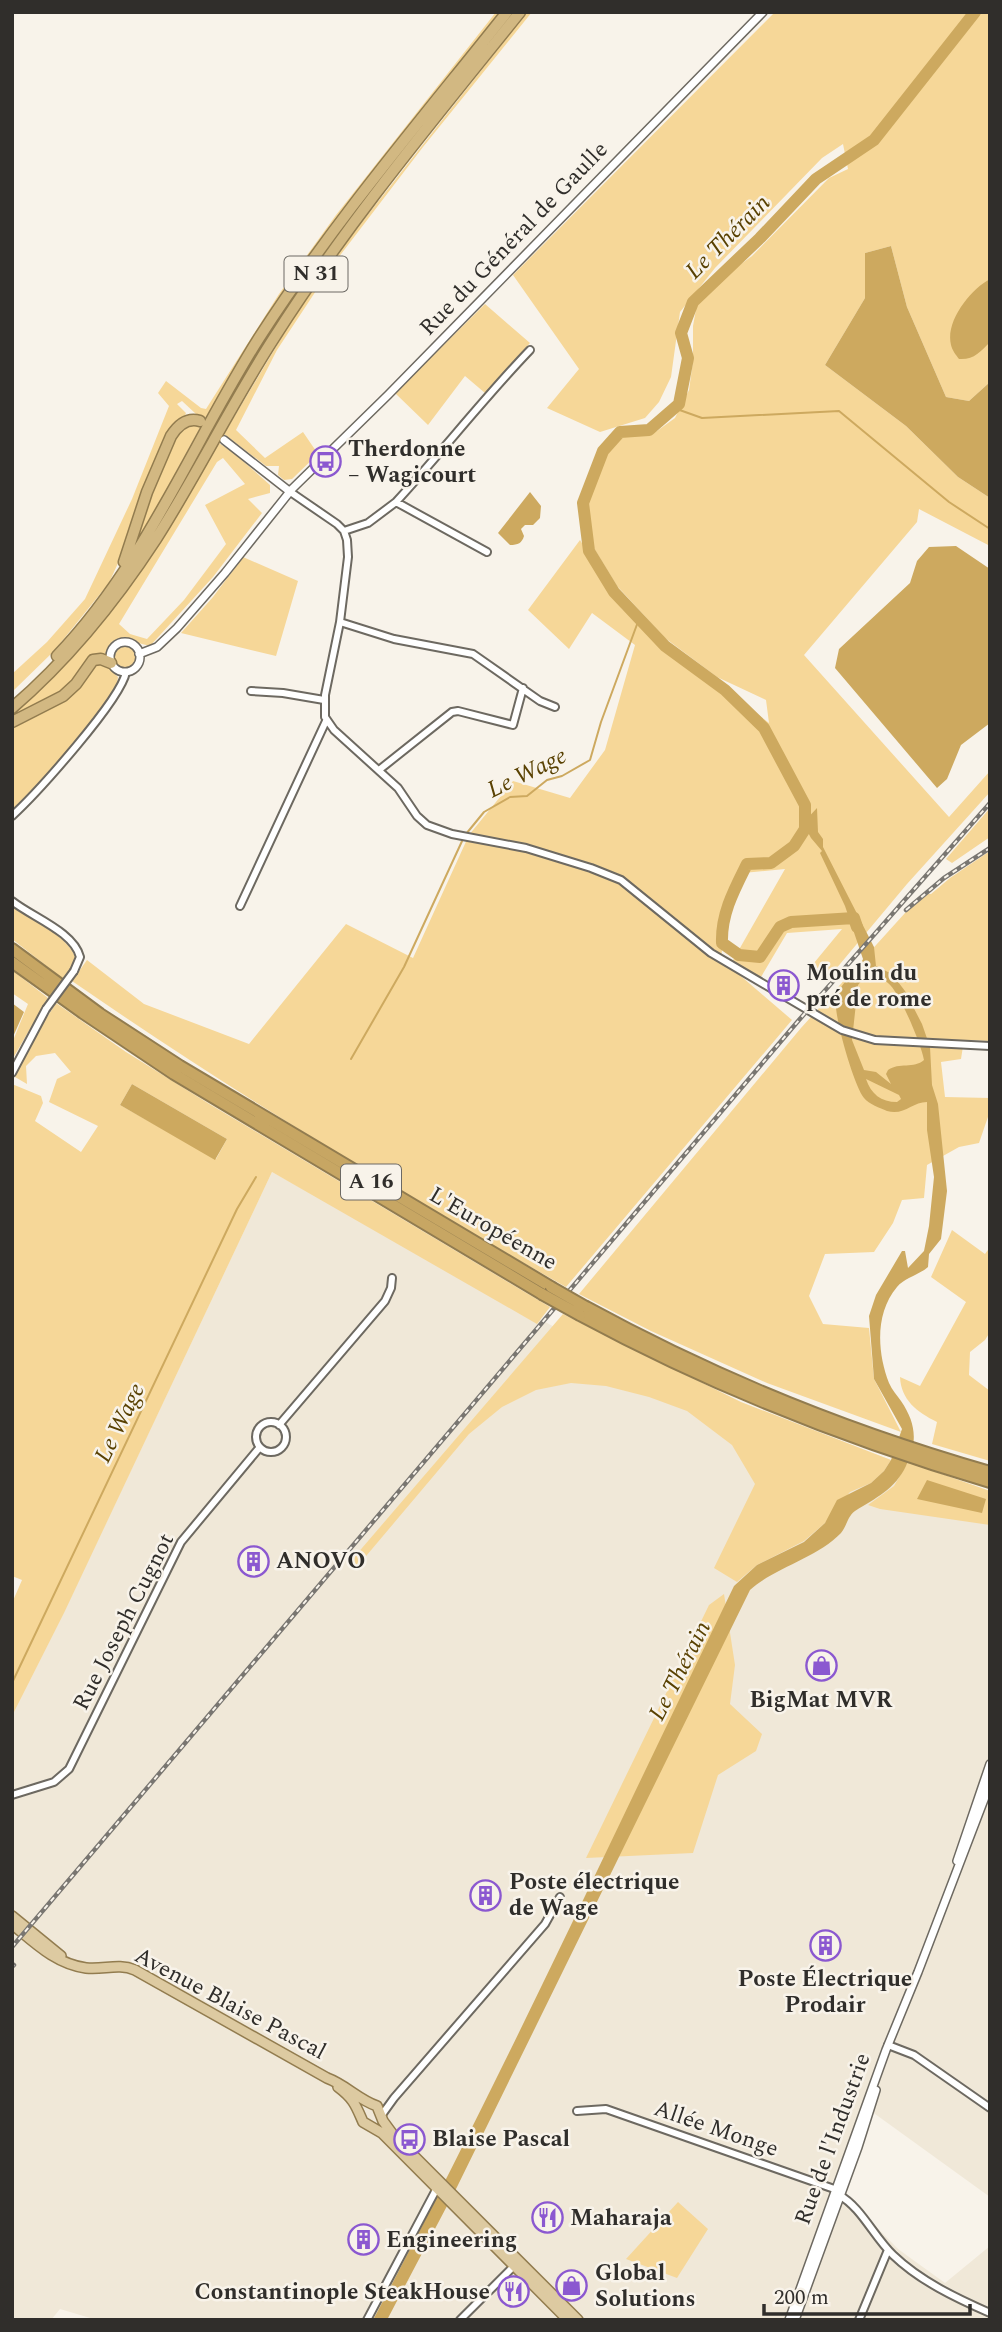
<svg xmlns="http://www.w3.org/2000/svg" width="1002" height="2332" font-family="Spectral,serif">
	<rect width="100%" height="100%" fill="#f8f3ea"/>
	<path fill="#f0e8d8" d="M272 1172 567 1334 731 1409 820 1433 990 1498V2197L864 2106 834 2184 898 2249 945 2283 990 2246V2320H97L60 2309 51 2320H12V1716L64 1612Z"/>
	<path fill="#f6d798" fill-rule="evenodd" d="M496 12H500C434 96 365 177 303 264 268 313 238 366 207 418L196 414 182 401 177 404 186 413 109 583 54 651 12 692V674L47 642 85 599 132 499 169 406 158 393 166 381 201 408 206 409 279 294 336 215Z
		M527 12H532L423 147 335 262 277 350 236 430 265 458 303 432 318 454 292 479 284 480 278 475 279 466H266L224 434 295 315 340 250Z
		M775 12H990V382L969 401 946 397 907 307 891 246 865 253V298L825 365 906 426 958 477 990 498V546L919 509 917 522 804 655 949 817 990 771V792L907 884 825 982 809 969 842 929 787 933 761 977 732 962 785 869 743 873 727 905 721 959 792 1020 566 1287C398 1192 231 1091 72 981L87 960 144 1004 249 1044 346 924 413 958 469 835 513 781 570 798 605 750 635 645 592 613 569 649 528 610 580 540 622 609 769 723 766 700 717 677 665 638 617 586 592 545 587 503 606 452 622 437 657 431 675 418 689 390 693 361V326L697 304 719 280 752 256 829 178 848 169 843 144 822 158 715 268 680 312 671 377 659 402 645 418 600 432 547 408 579 369 513 275Z
		M485 304 530 343 485 393 465 376 428 425 395 393Z
		M192 423 201 426 139 540 137 536 146 507 176 435Z
		M219 443 234 453 270 485V493L248 499 262 513 213 577 150 646 119 638 112 642 107 656H99L63 692 12 719V713C103 640 160 542 219 443ZM223 458 245 484 205 505 226 544 184 600 147 639 130 634 119 624 217 462Z
		M243 557 298 581 276 656 181 633 213 597Z
		M114 657a11 11 0 1 1 22 0a11 11 0 1 1-22 0Z
		M97 663 107 666 118 677 116 690 73 744 12 813V726L47 707Z
		M990 808V837L952 863 946 859Z
		M990 851V1041L964 1040 961 1059 941 1062 945 1097 990 1098V1111L979 1143 959 1147 927 1165 924 1198 902 1200 893 1223 874 1252 825 1254 809 1296 823 1324 869 1328 874 1379 901 1432 767 1383 651 1331 579 1294 801 1028 905 913 928 894H931L950 878Z
		M12 905C30 919 71 937 76 960L63 979 12 939Z
		M12 970 48 998 12 1060V1043L28 1004 12 993Z
		M56 1003 126 1052 211 1105 550 1307 537 1324 272 1172 64 1613 12 1716V1603L22 1580 12 1576V1084L41 1096 43 1103 35 1121 81 1152 98 1126 49 1102 57 1079 71 1072 55 1053 36 1056 26 1066 27 1084 15 1077 32 1041ZM132 1084 227 1139 216 1159 120 1105Z
		M952 1230 985 1254 990 1247V1332L985 1340 970 1352 969 1375 990 1391V1461L932 1444 937 1422C917 1412 901 1400 900 1377L920 1386 966 1302 931 1277Z
		M563 1314 741 1402 891 1460 884 1471 871 1483 850 1492 825 1523 804 1541 757 1565 737 1582 714 1568 755 1484 732 1445 687 1411 649 1397 606 1386 571 1383 536 1390 502 1407 469 1434 356 1568 350 1562Z
		M908 1462 990 1491V1525L880 1509 868 1505 894 1486Z
		M724 1594 735 1665 730 1704 762 1734 756 1751 718 1775 693 1853 586 1858 709 1605Z
		M678 2202 708 2229 677 2278 626 2259Z"/>
	<path fill="#cda95f" fill-rule="evenodd" d="M891 246 907 307 946 397 969 401 990 382V498L958 477 906 426 825 365 865 298V253Z
		M990 279V342C980 352 974 360 959 359 956 355 952 350 951 345 945 321 971 289 990 279Z
		M530 492 541 506 540 518 533 525H525L521 529 524 536C522 543 518 545 510 545L498 533Z
		M956 546 990 569V723L961 745 947 779 937 788 835 668 839 649 910 583 917 561 929 547Z
		M817 808 818 832 823 839V847L874 947 876 966 892 974 905 991 922 1024 930 1047 932 1085 938 1104 947 1191 941 1239 929 1254 928 1267C919 1275 904 1278 897 1287 875 1313 877 1352 889 1383 892 1390 897 1395 901 1401 916 1423 918 1442 906 1466 895 1489 876 1498 855 1511 847 1517 847 1526 841 1533 817 1558 774 1568 750 1590L457 2187 387 2320H373C501 2079 615 1831 734 1586L757 1565 804 1542 825 1523 837 1500 871 1483 884 1471 891 1460 902 1429 874 1379 869 1316 876 1295 902 1251H905L908 1268 924 1251 929 1226 934 1177 927 1130V1102C912 1102 904 1116 887 1111 880 1108 869 1104 864 1098 854 1086 833 1014 836 999 838 986 853 974 861 965L863 959 845 906 820 853 822 851 811 838 803 823ZM867 974C874 975 883 978 888 983 899 991 922 1046 924 1060 914 1069 899 1062 888 1070L886 1074 891 1084 876 1072 864 1070 852 1040 858 985ZM866 1079 899 1095 901 1099 897 1102C881 1102 871 1094 866 1079Z
		M12 1003 24 1012 12 1039Z
		M132 1084 227 1139 215 1160 120 1105Z
		M927 1480 986 1499 982 1513 917 1499Z"/>
	<g fill="none" stroke-linecap="round" stroke-linejoin="round">
		<path stroke="#cda95f" stroke-width="2" d="M674 408 702 418 839 411 949 502 990 529
			M466 834 484 812 510 797 527 796 547 780 562 776 590 760 601 722 639 619
			M351 1059 404 967 463 839
			M12 1683 237 1209 256 1177"/>
		<path stroke="#cda95f" stroke-width="12" d="M857 927 854 918 791 922 780 927 760 957 739 955 722 943C721 914 734 890 747 864L771 863 794 846 805 829V805L764 728 725 690 665 646 614 592 589 551 583 503 603 451 620 432 649 430 679 404 688 358 681 333 693 302 760 238 816 179 874 140 975 12"/>
		<defs>
			<path id="minor" d="M289 491 337 524 344 531 347 540 348 557 340 622 325 695V717L334 730 398 788 417 816 427 825 452 834 526 848 591 868 621 880 711 953 842 1030 875 1040 990 1046
				M396 502C442 452 483 399 530 350
				M344 531 368 523 396 502 487 552
				M340 622 394 639 473 654 540 701 555 707
				M251 691 283 693 324 700
				M379 770 452 712 458 711 513 725 523 688
				M12 816C36 794 121 700 126 672
				M12 901C32 917 74 932 80 957L74 971
				M240 906 326 721
				M12 1073 46 1009
				M256 1437a15 15 0 1 1 30 0a15 15 0 1 1-30 0Z
				M279 1425 385 1301 391 1288 392 1278
				M12 1795 54 1782 69 1769 181 1542 260 1447
				M888 2045 914 2055 990 2108
				M577 2111 606 2109 840 2191
				M381 2116 394 2098 545 1924 560 1897
				M839 2195C861 2207 874 2237 893 2255 920 2281 956 2298 990 2313
				M367 2320 438 2186
				M460 2320 516 2264
				M859 2320 888 2250"/>
			<path id="tertiary" d="M224 440 289 491
				M110 657a15 15 0 1 1 30 0a15 15 0 1 1-30 0Z
				M139 654 157 647 177 628 225 573 292 489 388 395 763 12
				M957 1861 990 1764
				M789 2320 886 2050 918 1972 990 1784
				M795 2320 858 2147 876 2090"/>
			<path id="primary" d="M12 1916 61 1956
				M12 1924C35 1943 56 1964 86 1968 104 1970 118 1963 135 1970L327 2078C346 2085 359 2100 377 2106L383 2121 394 2136 578 2320
				M338 2087C354 2099 356 2106 363 2122L382 2133 568 2320"/>
			<path id="trunk" d="M124 562 147 492 171 436C178 425 187 417 200 421
				M57 656C145 565 192 444 259 338 333 223 422 119 507 12
				M12 708C69 659 115 602 156 539 198 473 232 403 274 338 347 223 435 118 520 12
				M12 722 63 696 76 684 93 660 101 659 111 663"/>
			<path id="motorway" d="M12 949 100 1014 180 1066 551 1287
				M12 962 83 1013 174 1074 542 1294
				M586 1307C714 1377 850 1432 990 1472
				M580 1315C710 1385 848 1440 990 1482"/>
		</defs>
		<use href="#minor" stroke="#6d6961" stroke-width="10"/>
		<use href="#tertiary" stroke="#6d6961" stroke-width="10"/>
		<use href="#primary" stroke="#927c4f" stroke-width="12"/>
		<use href="#trunk" stroke="#927c4f" stroke-width="13"/>
		<use href="#motorway" stroke="#927c4f" stroke-width="14"/>
		<use href="#minor" stroke="#fff" stroke-width="6"/>
		<use href="#tertiary" stroke="#fff" stroke-width="7"/>
		<use href="#primary" stroke="#ddcaa1" stroke-width="9"/>
		<use href="#trunk" stroke="#d2b882" stroke-width="10"/>
		<use href="#motorway" stroke="#c7a663" stroke-width="10"/>
		<defs>
			<path id="rail" d="M906 910 944 878 990 848
				M12 1947 799 1020 990 803
				M12 1967 14 1965"/>
		</defs>
		<use href="#rail" stroke="#797671" stroke-width="4.5"/>
		<use href="#rail" stroke="#f8f3ea" stroke-width="2" stroke-dasharray="5" stroke-linecap="butt"/>
		<defs>
			<path id="minor-bridge" d="M46 1009 74 971"/>
			<path id="motorway-bridge" d="M551 1287 586 1307
				M542 1294 580 1315"/>
		</defs>
		<use href="#minor-bridge" stroke="#6d6961" stroke-width="10" stroke-linecap="butt"/>
		<use href="#motorway-bridge" stroke="#927c4f" stroke-width="14" stroke-linecap="butt"/>
		<use href="#minor-bridge" stroke="#fff" stroke-width="6"/>
		<use href="#motorway-bridge" stroke="#c7a663" stroke-width="10"/>
	</g>
	<defs>
		<symbol id="bus-ring" viewBox="-11 -11 22 22"><circle r="9.5" fill="#f8f3ea" stroke="#8b58d0" stroke-width="1.5"/><path d="M-5-6H5V4H4V6H2V4H-2V6H-4V4H-5ZM-3.5-4V0h7V-4ZM-3.5 1.2v1.5H-2V1.2ZM2 1.2v1.5H3.5V1.2Z" fill="#8b58d0"/></symbol>
		<symbol id="building-ring" viewBox="-11 -11 22 22"><circle r="9.5" fill="#f8f3ea" stroke="#8b58d0" stroke-width="1.5"/><path d="M-4-6H4V6H1V3H-1V6H-4ZM-2.5-4.3h1.7v1.8h-1.7ZM.8-4.3h1.7v1.8H.8ZM-2.5-1h1.7V.8h-1.7ZM.8-1h1.7V.8H.8Z" fill="#8b58d0"/></symbol>
		<symbol id="shop-ring" viewBox="-11 -11 22 22"><circle r="9.5" fill="#f8f3ea" stroke="#8b58d0" stroke-width="1.5"/><path d="M-5-2.5h2.3a2.7 3.5 0 0 1 5.4 0H5L5.5 6h-11ZM-1.5-2.5h3a1.5 2.3 0 0 0-3 0Z" fill="#8b58d0"/></symbol>
		<symbol id="restaurant-ring" viewBox="-11 -11 22 22"><circle r="9.5" fill="#f8f3ea" stroke="#8b58d0" stroke-width="1.5"/><path d="M-5-6h1v4h1v-4h1v4h1v-4h1v5L-1.5 .5V6h-2V.5L-5-1ZM5-6V6H3V1.5H1.5Q1.5-4 5-6Z" fill="#8b58d0"/></symbol>
	</defs>
	<g fill-rule="evenodd">
		<use href="#bus-ring" x="308" y="444" width="35" height="35"/>
		<use href="#building-ring" x="766" y="968" width="35" height="35"/>
		<use href="#building-ring" x="236" y="1544" width="35" height="35"/>
		<use href="#shop-ring" x="804" y="1648" width="35" height="35"/>
		<use href="#building-ring" x="468" y="1878" width="35" height="35"/>
		<use href="#building-ring" x="808" y="1928" width="35" height="35"/>
		<use href="#bus-ring" x="392" y="2122" width="35" height="35"/>
		<use href="#restaurant-ring" x="530" y="2200" width="35" height="35"/>
		<use href="#building-ring" x="346" y="2222" width="35" height="35"/>
		<use href="#shop-ring" x="554" y="2268" width="35" height="35"/>
		<use href="#restaurant-ring" x="496" y="2274" width="35" height="35"/>
	</g>
	<g text-anchor="middle" dominant-baseline="central" stroke-width="5" stroke-linejoin="round" paint-order="stroke">
		<g fill="#f8f3ea" stroke="#6c6964" stroke-width="2">
			<rect x="284.5" y="256.5" width="63" height="35" rx="5"/>
			<rect x="341" y="1164.5" width="60" height="35" rx="5"/>
		</g>
		<g font-size="21" font-weight="bold" fill="#302e2b">
			<text x="316" y="274">N 31</text>
			<text x="371" y="1182">A 16</text>
		</g>
		<g font-size="23" fill="#302e2b" stroke="#f8f3ea">
			<text transform="translate(514 239) rotate(-46)">Rue du Général de Gaulle</text>
			<text transform="translate(493 1229) rotate(30)">L'Européenne</text>
			<text transform="translate(124 1622) rotate(-63)">Rue Joseph Cugnot</text>
			<text transform="translate(230 2004) rotate(28)">Avenue Blaise Pascal</text>
			<text transform="translate(716 2129) rotate(19)">Allée Monge</text>
			<text transform="translate(833 2139) rotate(-70)">Rue de l'Industrie</text>
		</g>
		<g font-size="23" font-weight="bold" fill="#302e2b" stroke="#f8f3ea" text-anchor="start">
			<text x="348" y="449">Therdonne<tspan x="348" dy="26">– Wagicourt</tspan></text>
			<text x="806" y="973">Moulin du<tspan x="806" dy="26">pré de rome</tspan></text>
			<text x="276" y="1561">ANOVO</text>
			<text x="821" y="1700" text-anchor="middle">BigMat MVR</text>
			<text x="509" y="1882">Poste électrique<tspan x="509" dy="26">de Wage</tspan></text>
			<text x="825" y="1979" text-anchor="middle">Poste Électrique<tspan x="825" dy="26">Prodair</tspan></text>
			<text x="432" y="2139">Blaise Pascal</text>
			<text x="570" y="2218">Maharaja</text>
			<text x="386" y="2240">Engineering</text>
			<text x="595" y="2273">Global<tspan x="595" dy="26">Solutions</tspan></text>
			<text x="490" y="2292" text-anchor="end">Constantinople SteakHouse</text>
		</g>
		<g font-size="24" font-style="italic" fill="#594102" stroke="#f8f3ea">
			<text transform="translate(728 237) rotate(-45)">Le Thérain</text>
			<text transform="translate(527 773) rotate(-26)">Le Wage</text>
			<text transform="translate(120 1423) rotate(-64)">Le Wage</text>
			<text transform="translate(680 1671) rotate(-63)">Le Thérain</text>
		</g>
	</g>
	<rect width="1002" height="2332" fill="none" stroke="#302e2b" stroke-width="28"/>
	<path d="M764 2304v10h206v-10" fill="none" stroke="#302e2b" stroke-width="3.5"/>
	<text x="774" y="2304" font-size="21" fill="#302e2b" stroke="#f8f3ea" stroke-width="5" paint-order="stroke">200 m</text>
</svg>
